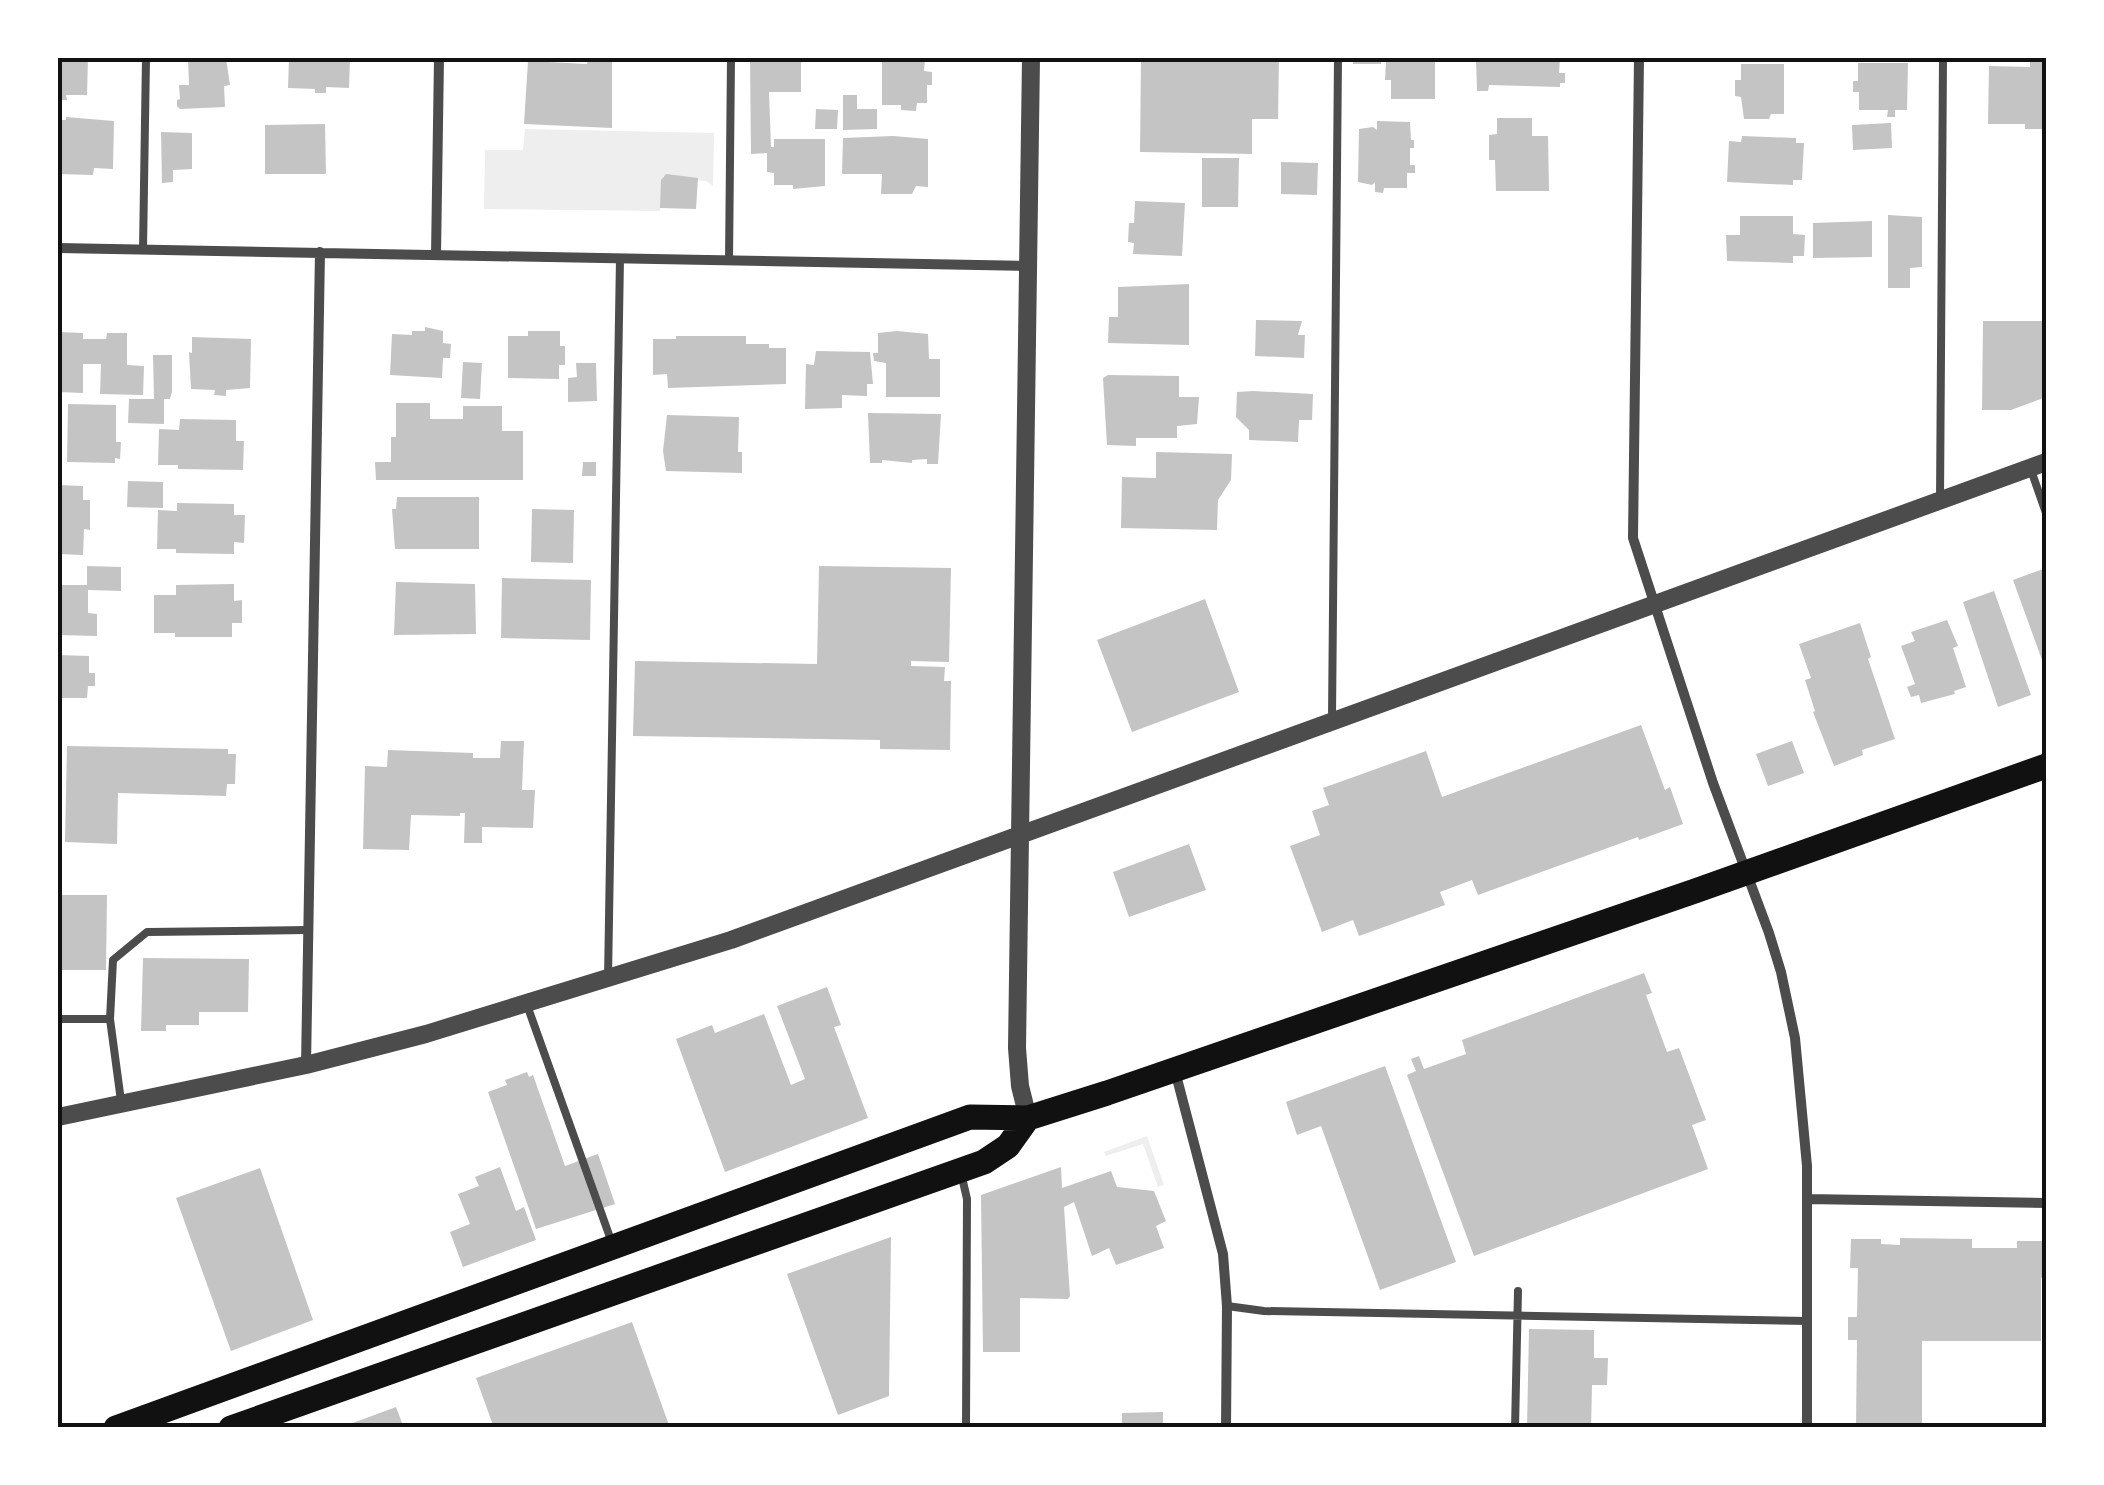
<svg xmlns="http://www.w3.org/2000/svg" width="2104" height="1485" font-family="Signika,sans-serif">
	<rect width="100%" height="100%" fill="#fff"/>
	<path fill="#eee" d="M525 129 714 133 713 186 706 181 663 176 660 211 484 209 485 150H523Z
		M1147 1136 1164 1185 1158 1187 1143 1144 1106 1156 1104 1152Z"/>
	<path fill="#c4c4c4" d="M58 58H88L87 95H66L67 100H58Z
		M188 58H226L230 85 224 86 225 107 180 109 177 106V100L180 99 179 85H189Z
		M289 58H350L349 88 326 87V93H315V89L288 88Z
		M750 58H801V92H769L771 147H774V139H825V186L793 189V185H774V173L767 172V153L751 154Z
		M882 58H925L924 71 932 72V85H927V103H917L916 111 901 110V105H882Z
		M1141 58H1279L1278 119H1252V154L1140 152Z
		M1353 58H1381V64H1353Z
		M1476 58H1560L1559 73H1565V83H1560V87L1489 85 1488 91H1477Z
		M2030 58H2046V129H2025V124H1988L1989 66 2030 67Z
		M588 60 612 62V128L524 124 528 61 587 64Z
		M1386 62H1435V99H1391V80H1385Z
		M1858 63H1908L1907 110H1895V117H1887L1888 110H1859V92H1853V81H1858Z
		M1741 64H1784V114H1771L1769 119H1744L1741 97 1735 96V80H1741Z
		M843 95H857V109H877V129L843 130Z
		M816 109 838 110 837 129H815Z
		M66 117 114 121 113 169 94 168 93 175 58 174V120H66Z
		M1497 118H1532V136H1548L1549 191H1496L1495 160H1489V135L1497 134Z
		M1377 121 1410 122 1411 140H1414V148H1410V165H1415V173H1407V188H1384L1383 193 1375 192V182L1372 185 1358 182 1359 129 1373 127 1377 130Z
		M1891 123 1892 148 1853 150 1852 125Z
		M325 124 326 174H265V125Z
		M161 132 192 133V169L173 170V182L162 183Z
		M893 136 928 139V187L916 186 912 194H881L882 174H842L843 138Z
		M1742 136 1796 138V143H1804L1802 180H1793V185L1727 182 1729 141 1741 142Z
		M1202 158H1239L1238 207H1202Z
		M1281 162 1318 163 1317 195 1281 194Z
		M666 174 698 178 696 209 660 208 661 180Z
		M1135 201 1185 203 1182 256 1133 254 1134 243 1128 242 1129 223H1134Z
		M1888 215 1922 217V267L1910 268V288H1888Z
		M1740 216H1793V234L1805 235 1804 256H1793V263L1727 261 1726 235H1740Z
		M1872 221V257L1813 258V223Z
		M1189 284V345L1108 343 1109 317H1118V287Z
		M1256 320 1302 321 1298 335H1305L1304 358 1255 356Z
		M1983 321H2046V397L2011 410H1982Z
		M425 327 443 331V343L451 344 450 358H443L442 378 390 375 392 334 412 335V331H425Z
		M528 331H560V346H565V365H559V379L508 378V336H528Z
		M897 331 928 334 929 359H940V397H886V363L874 361 873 353H878V333Z
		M59 332 83 333V339H106L107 333H127V365L144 366 143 395 100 394 101 364H83V393L58 392Z
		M676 336H746V344H769V348H786V384L668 388 667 374 653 375V339H676Z
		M192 337 251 339 250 388 226 390V396L214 395 215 390 191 389 189 352 192 353Z
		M816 351 870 352 873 384H867V396L842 395V408L805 409 806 364 814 365Z
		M153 355H172V392L170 399H164V424L128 423 129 399H154Z
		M463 362 482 363 480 399 461 398Z
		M576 363H596L597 401 568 402V378L577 377Z
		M1108 375 1179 376V397H1199L1197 424 1177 426V438H1136V446L1107 445 1103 378Z
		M1253 391 1313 394 1312 420H1299L1298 442 1249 440V430L1236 417 1237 392Z
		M396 403H430V419H463V406H502V431H523V480H376L375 462H391V437H396Z
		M68 404 116 405V442H121L120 459 115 458V463L67 462Z
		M868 413 941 414 938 464H927V459L912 460V463L882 460V463H870Z
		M667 415 739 417 738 452H742V473L666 471 663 451Z
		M180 419 236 420V441H244L243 470 178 469V465H158L159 429 179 430Z
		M1156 452 1232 454 1231 480 1218 500 1217 530 1121 528 1122 477 1156 478Z
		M583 462H596V476H582Z
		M128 481 163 482V508L127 507Z
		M58 485 83 486V500H90V530L84 529 83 555 58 554Z
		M397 497H479V549H395L392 509H396Z
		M177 503 234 504V515H245L244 543 234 542V554L176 553V549H157L158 510 177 511Z
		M532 509 574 510 573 563 531 562Z
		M87 566 121 567V591L88 590V613L97 614V636L58 635V585H87Z
		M819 566 951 568 949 662 911 661V666L945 667 944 681H951L950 750 880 749V740L633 736 635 661 817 664Z
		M2046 568V671L2013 580Z
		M502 578 591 580 590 640 501 638Z
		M396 582 475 584 476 634 394 635Z
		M234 584V601L242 600V623H232V637H175V633H154V595H176V585Z
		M1994 591 2031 695 1998 707 1963 602Z
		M1205 599 1239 692 1132 732 1097 640Z
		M1947 620 1958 646 1953 648 1966 687 1954 691 1955 694 1921 703 1919 695 1911 697 1907 687 1915 684 1901 646 1915 641 1911 632Z
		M1860 623 1871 657 1868 659 1895 739 1862 750 1863 755 1834 766 1813 712 1815 711 1805 680 1811 678 1799 644Z
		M58 655 89 656V673H95V686H88L87 698H58Z
		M1641 725 1665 790 1670 787 1683 824 1639 840 1638 837 1478 895 1472 880 1440 892 1445 905 1359 936 1353 920 1322 932 1290 846 1320 835 1312 811 1329 805 1323 788 1426 751 1442 797Z
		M501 741H524L522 790H535L533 828 482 827V843H464L465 813H460V816L411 815 409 850 363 849 365 766 387 767 388 750 473 753V758H500Z
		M1792 741 1804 773 1768 786 1756 754Z
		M67 746 228 749V754H236L235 784H227L226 796 118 793 117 844 65 842Z
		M1189 844 1206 890 1129 917 1113 872Z
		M58 895H107L106 970H58Z
		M143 958 249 959 248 1012H199V1025H166V1031H141Z
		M1644 973 1652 993 1646 995 1667 1052 1679 1048 1706 1120 1692 1125 1708 1169 1474 1256 1407 1075 1416 1071 1411 1059 1419 1056 1424 1069 1466 1054 1462 1040Z
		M827 987 841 1025 834 1027 868 1118 725 1172 676 1039 712 1025 715 1033 764 1014 791 1085 805 1079 777 1006Z
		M1385 1066 1456 1262 1380 1290 1321 1126 1297 1135 1286 1102Z
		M527 1072 529 1077 533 1075 565 1166 598 1154 615 1204 536 1229 488 1092 507 1085 505 1080Z
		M500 1167 516 1211 524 1207 536 1240 463 1267 450 1232 470 1224 458 1194 479 1186 475 1177Z
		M1061 1167 1062 1188 1111 1171 1117 1187 1154 1191 1166 1221 1156 1226 1164 1248 1116 1265 1109 1248 1092 1256 1074 1202 1064 1207 1070 1296 1068 1299 1020 1298V1352H983L981 1195Z
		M260 1168 313 1320 231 1351 176 1198Z
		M891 1237 889 1396 838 1415 787 1274Z
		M1900 1238 1972 1239V1248H2017V1241H2046V1277L2041 1278V1341H1922V1428H1856L1857 1340H1848V1317H1857L1858 1268H1850L1851 1239H1881V1244L1900 1245Z
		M632 1322 670 1428H494L476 1378Z
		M1529 1329 1594 1330V1358H1608L1607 1385H1592L1591 1428H1527Z
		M396 1407 404 1428H342V1427Z
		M1163 1412V1428H1122V1413Z"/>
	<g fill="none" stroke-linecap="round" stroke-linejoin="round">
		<path stroke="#4c4c4c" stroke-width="8" d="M143 250 146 58
			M729 261 731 58
			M2031 470 2046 513
			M1940 501 1943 58
			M1332 718 1338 58
			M608 979 620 258
			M527 1005 612 1243
			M58 1019H110L121 1101
			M110 1019 113 960 147 932 308 930
			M961 1173 967 1199 966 1428
			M1227 1306 1264 1311 1808 1321
			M1515 1428 1518 1291"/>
		<path stroke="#4c4c4c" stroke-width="10" d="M1639 58 1633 538 1713 783 1769 933 1781 972 1795 1038 1807 1166V1428
			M58 248 1028 266
			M436 255 439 58
			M306 1065 320 252
			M1175 1071 1223 1254 1227 1306 1226 1428
			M1807 1199 2046 1203"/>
		<path stroke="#4c4c4c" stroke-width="18" d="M58 1117 306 1065 426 1034 731 940 2046 462
			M1028 1118 1020 1086 1017 1048 1031 58"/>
		<path stroke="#111" stroke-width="25" d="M116 1428 970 1117 1028 1118 1107 1093 1695 891 2046 766
			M231 1428 984 1162 1008 1146 1028 1118"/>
	</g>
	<rect width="2104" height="1485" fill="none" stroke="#ffffff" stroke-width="120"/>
	<rect x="60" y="60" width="1984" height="1365" fill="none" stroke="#111" stroke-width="4"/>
</svg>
